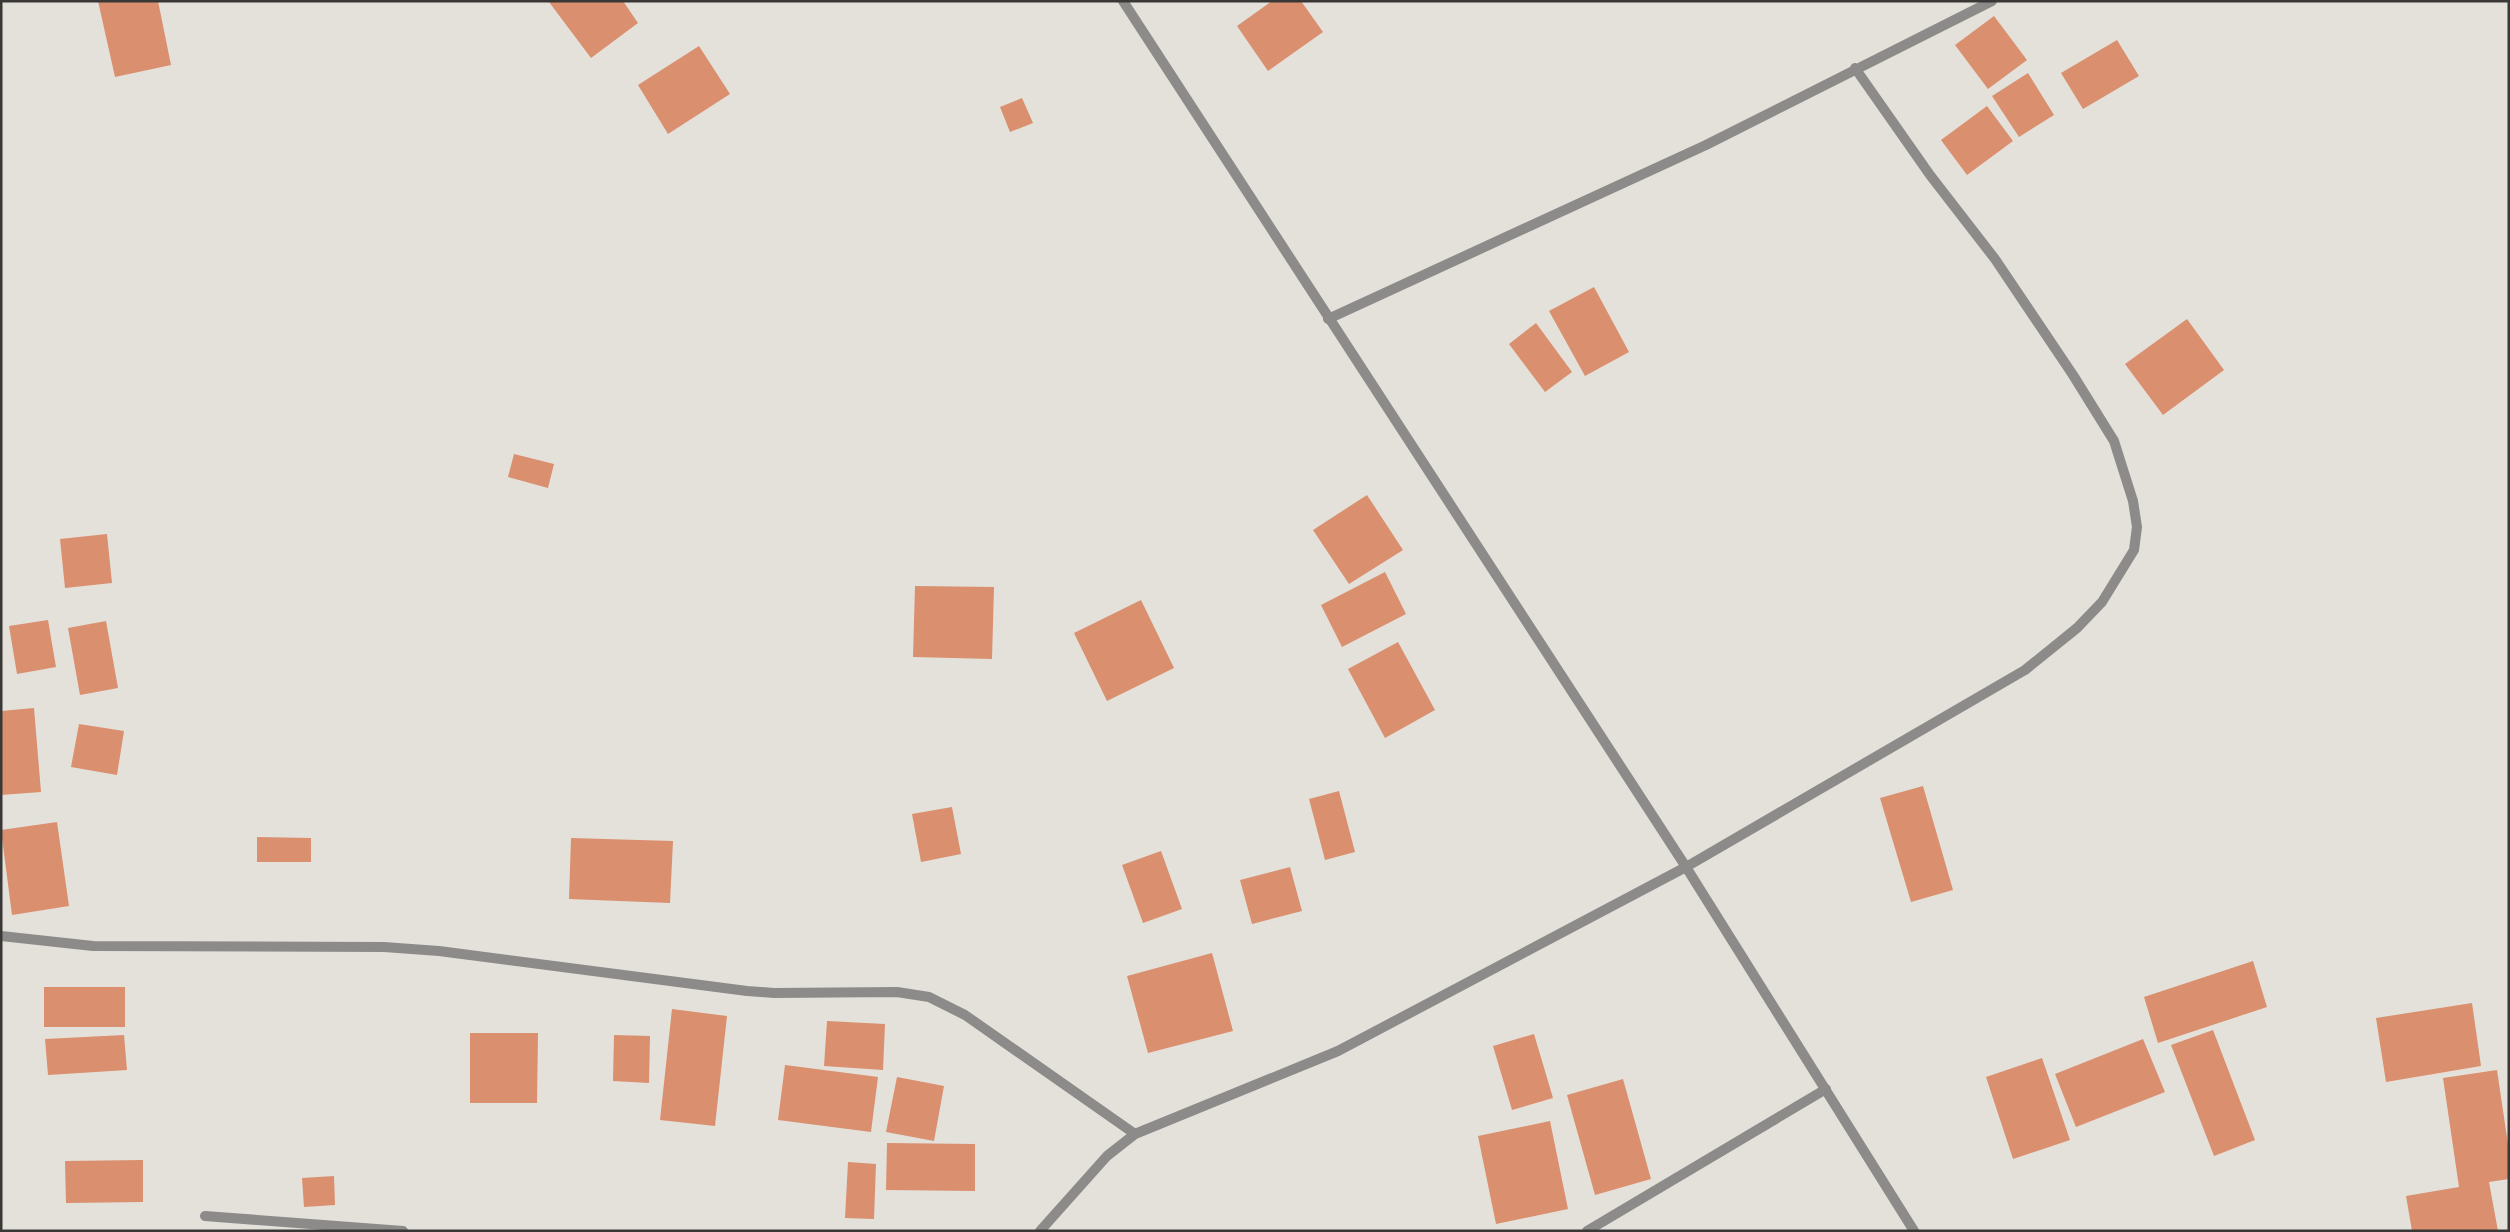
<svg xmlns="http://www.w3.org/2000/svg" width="2510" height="1232" font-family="'DM Sans',sans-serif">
	<rect width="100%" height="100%" fill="#e4e1db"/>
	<path fill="#da8f6e" d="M98 1H158L171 65 115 77Z
		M623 1 638 23 591 58 549 2Z
		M1272 1H1301L1323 32 1268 71 1237 26Z
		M1994 16 2027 60 1988 89 1955 45Z
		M2117 40 2139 76 2083 109 2061 73Z
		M699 46 730 94 668 134 638 85Z
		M2028 73 2054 115 2019 137 1992 96Z
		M1022 98 1033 123 1010 132 1000 107Z
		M1987 106 2013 141 1967 175 1941 140Z
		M1594 287 1629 352 1585 376 1549 311Z
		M2187 319 2224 370 2163 415 2125 364Z
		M1536 323 1572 372 1545 392 1509 344Z
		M514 454 554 464 548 488 508 477Z
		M1367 495 1403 550 1349 584 1313 530Z
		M107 534 112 583 65 588 60 539Z
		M1385 572 1406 614 1342 647 1321 605Z
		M915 586 994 587 992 659 913 657Z
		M1141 600 1174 668 1107 701 1074 633Z
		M48 620 56 667 17 674 9 626Z
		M106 621 118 688 80 695 68 628Z
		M1398 642 1435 710 1385 738 1348 669Z
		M34 708 41 792 1 795V711Z
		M79 724 124 731 117 775 71 767Z
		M1923 786 1953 890 1911 902 1880 798Z
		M1339 791 1355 852 1325 860 1309 799Z
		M952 807 961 854 921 862 912 814Z
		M57 822 69 906 12 915 1 830Z
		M257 837 311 838V862H257Z
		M571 838 673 841 670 903 569 899Z
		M1161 851 1182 909 1143 923 1122 865Z
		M1290 867 1302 911 1252 924 1240 880Z
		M1212 953 1233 1031 1148 1053 1127 976Z
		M2253 961 2267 1007 2158 1043 2144 997Z
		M44 987H125V1027H44Z
		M2472 1003 2481 1066 2386 1082 2376 1018Z
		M672 1009 727 1016 715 1126 660 1120Z
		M827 1021 885 1024 883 1070 824 1066Z
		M2213 1030 2255 1140 2214 1156 2171 1045Z
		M470 1033H538L537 1103H470Z
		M1534 1034 1553 1098 1512 1110 1493 1046Z
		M124 1035 127 1070 48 1075 45 1039Z
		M614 1035 650 1036 649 1083 613 1081Z
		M2143 1039 2165 1092 2076 1127 2055 1074Z
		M2042 1058 2070 1140 2013 1159 1986 1077Z
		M785 1065 878 1077 871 1132 778 1120Z
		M2497 1070 2509 1151V1179L2489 1182 2498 1231H2412L2406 1196 2459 1187 2443 1078Z
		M897 1077 944 1086 934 1141 886 1132Z
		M1623 1079 1651 1179 1595 1195 1567 1095Z
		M1550 1121 1568 1209 1496 1224 1478 1136Z
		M887 1143 975 1144V1191L886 1190Z
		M143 1160V1202L66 1203 65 1161Z
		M848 1162 876 1164 874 1219 845 1218Z
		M334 1176 335 1205 304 1207 302 1178Z"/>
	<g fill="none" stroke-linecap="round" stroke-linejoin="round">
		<path stroke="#8d8b89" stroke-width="10" d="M1328 319 1706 145 1992 1
			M1 936 93 946 384 947 439 951 747 991 774 993 897 992 929 997 965 1015 1135 1134
			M205 1216 403 1231
			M1040 1231 1107 1156 1135 1134 1338 1051 1686 867 2025 670 2077 628 2102 602 2134 550 2137 527 2133 501 2114 441 2073 375 1995 259 1930 175 1855 68
			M1587 1231 1826 1089"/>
		<path stroke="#8d8b89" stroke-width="10" d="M1123 1 1686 867 1914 1231"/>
	</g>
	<rect width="2510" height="1232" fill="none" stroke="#393836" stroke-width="5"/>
</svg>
